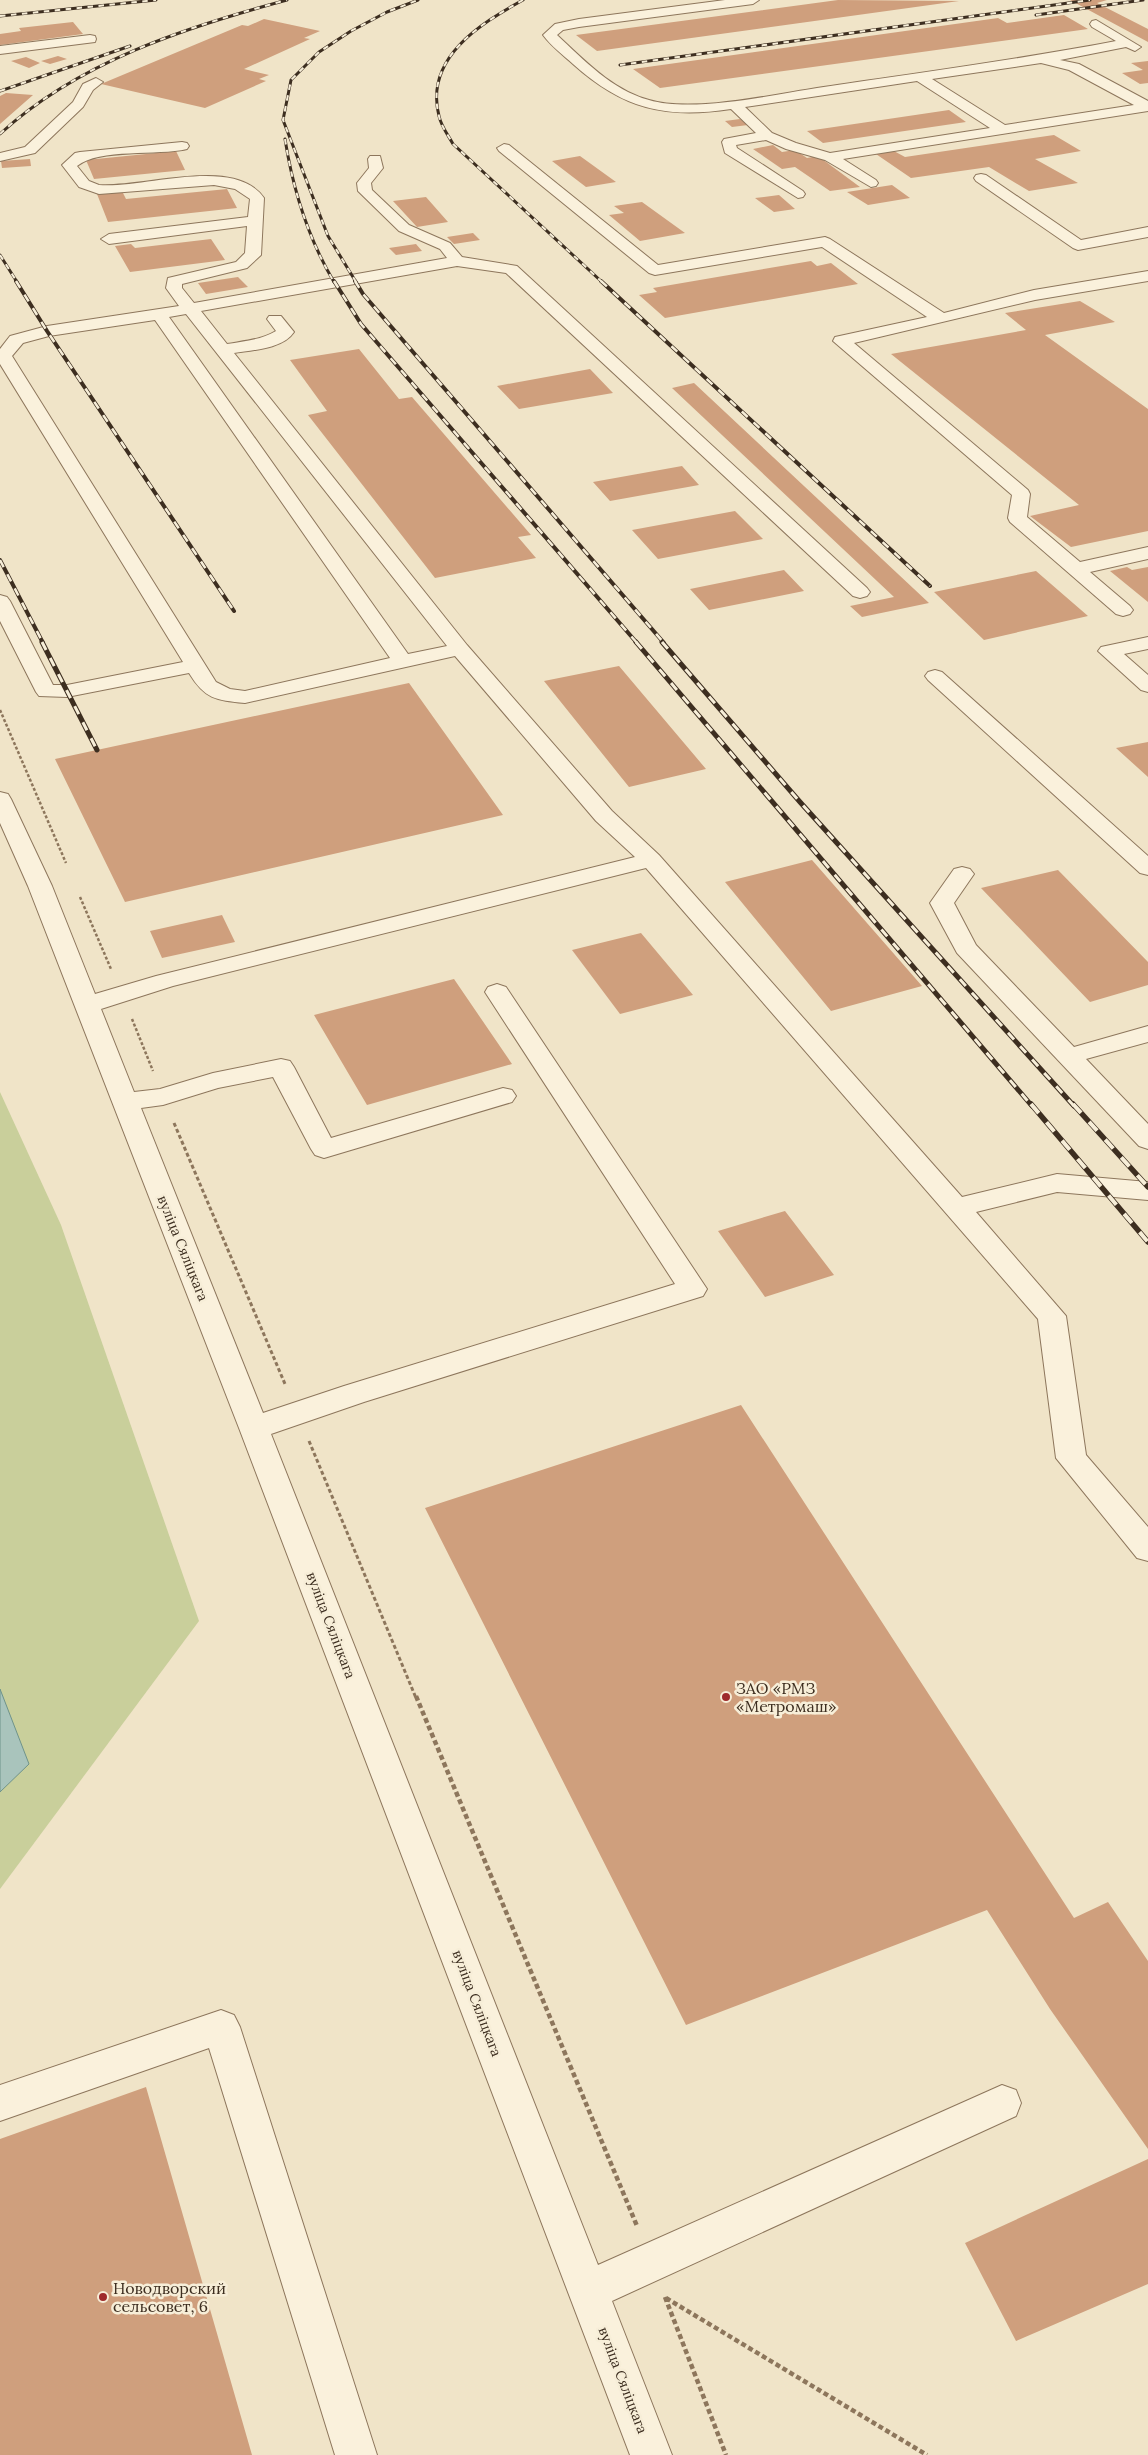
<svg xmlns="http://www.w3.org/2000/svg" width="1148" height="2455" font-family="Lora,serif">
	<rect width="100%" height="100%" fill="#f0e4c8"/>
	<path fill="#c9cf9b" d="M0 1092 61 1225 199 1621 0 1889Z"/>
	<path fill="#a9c4bc" stroke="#6f938a" d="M0 1689 29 1764 0 1792Z"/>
	<path fill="#cf9f7d" d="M838 0 959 1 597 51 576 35Z
		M1070 0H1107L1097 3 1148 29V42Z
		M1064 15 1088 29 660 88 633 69 998 18 1007 23Z
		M264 19 320 31 304 38 310 39 244 69 269 75 259 79 266 81 205 108 101 84 242 25 248 26Z
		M73 22 83 34 0 45V34L21 31 19 28Z
		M58 56 67 59 50 64 41 61Z
		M26 57 40 63 29 68 11 61Z
		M1148 61V83L1140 84 1122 73 1143 70 1131 63Z
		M6 93 33 95 0 124V96Z
		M949 110 966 122 823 143 807 131Z
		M740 119 748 125 732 127 725 121Z
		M1054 135 1081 151 1035 159 1078 183 1029 191 989 167 911 178 873 152 892 150 905 157Z
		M773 145 782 152 795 150 807 158 818 156 860 187 830 191 795 167 782 169 753 149Z
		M176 151 185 170 94 179 86 160Z
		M580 156 616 182 586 187 552 161Z
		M30 159 31 166 2 168 1 161Z
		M892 185 910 198 868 205 847 192Z
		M227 189 237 208 108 222 97 194 122 191 126 199Z
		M779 195 795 209 774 212 755 198Z
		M426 197 448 222 417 227 393 201Z
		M642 202 685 233 640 241 609 215 624 213 614 206Z
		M473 233 480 240 454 244 447 237Z
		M211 239 225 260 130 272 115 246 131 244 135 248Z
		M416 244 422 251 396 255 389 248Z
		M811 261 817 266 831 263 858 284 665 318 639 295 657 292 653 288Z
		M238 277 248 287 206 294 198 283Z
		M1080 301 1115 322 1045 335 1148 409V531L1071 547 1030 516 1079 505 891 354 1026 330 1005 313Z
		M359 349 399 399 412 397 531 535 518 537 536 558 435 578 308 415 327 411 290 360Z
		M590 369 613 393 519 409 497 386Z
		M694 383 929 603 862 617 850 606 894 597 672 388Z
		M682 466 699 485 610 501 593 482Z
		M735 511 763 539 658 559 632 530Z
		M1127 567 1132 570 1148 567V602L1110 571Z
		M784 570 804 591 709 610 690 589Z
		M1036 571 1088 616 984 640 934 592Z
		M619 666 706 769 629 787 544 681Z
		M409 683 503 815 125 902 55 759Z
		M1148 742V777L1116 748Z
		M812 860 922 986 831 1011 725 882Z
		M1058 870 1148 962V985L1090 1002 981 888Z
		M222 915 235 942 162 958 150 931Z
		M641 933 693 995 620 1014 572 950Z
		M454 979 512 1064 367 1105 314 1015Z
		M785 1211 834 1275 765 1297 718 1231Z
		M741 1405 1074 1918 1108 1902 1148 1961V2149L1050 2009 987 1910 686 2025 425 1508Z
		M146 2087 252 2455H0V2139Z
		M1148 2159V2284L1016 2341 965 2243Z"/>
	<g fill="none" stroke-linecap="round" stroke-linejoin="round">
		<defs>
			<path id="minor" d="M725 0H759L753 4 579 27 563 30 557 35C584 60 612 90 649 100 692 113 772 95 817 88 917 73 1017 60 1116 41L1092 27 1090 24 1092 21 1096 20 1141 47 1135 51 1126 47 1060 60 1079 64 1148 101V111L843 159 876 180 878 183 876 186 871 187 825 160 786 149 766 140 736 145 737 148 803 191 805 194 803 197 798 198 725 153 722 142 724 139 756 133 731 109C665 119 623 109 573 64 563 55 551 46 543 35L555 24 579 19ZM1041 63 1069 70 1134 105 1005 125 932 79ZM917 81 990 128 830 153 796 143 772 133 745 107Z
				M90 35 95 36 96 39 95 42 0 54V46Z
				M96 78 103 82 93 90 83 107 35 153 0 161V153L25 147 73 102 83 84Z
				M182 142 187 143 189 146 187 149C158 156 99 148 77 166L89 181 99 185C143 189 234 155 264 198L261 255 247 268 182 284V288L194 303 447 258 440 249 399 231 358 191 357 183 369 168 368 159 370 156H380L383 168 371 183 372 190 409 225 450 243 462 257 517 266 867 588 870 592 867 596 860 598 853 596 506 273 457 266 201 311 227 344C244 341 261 340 276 331L267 319 269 316H281L294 332C283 349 252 350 234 353L467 645 612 811 659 855 962 1197 1057 1174 1148 1182V1200L1057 1192 976 1212 1066 1316 1086 1455 1148 1527V1561L1137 1558 1056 1458 1038 1319 646 868 173 986 101 1009 134 1092 160 1089 213 1073 281 1059 290 1061 294 1067 331 1138 503 1088 512 1090 516 1096 512 1102 324 1158 315 1155 311 1149 273 1077 218 1088 163 1105 141 1108 263 1413 344 1386 675 1284 485 992 488 987 497 984 506 987 707 1289 703 1296 364 1402 271 1434 598 2265 1002 2085 1016 2090 1021 2103 1016 2116 612 2301 672 2455H630L239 1428 28 886 0 823V792L8 794 11 799 52 886 95 994 156 976 635 857 596 821 455 656 245 703C215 700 205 699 189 673L67 697 39 696 36 692 0 621V595L7 597 10 601 53 685H67L183 662 0 364V349L10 336 47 326 179 306 166 288 168 278 236 262 245 253 247 226 109 244 101 239 109 234 248 217 250 199 235 189 214 185 99 194 79 187 62 165 75 153 80 152ZM186 314 447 646 408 654 169 317ZM155 320 390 658 245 691 230 689 216 682 12 356 23 343 49 336Z
				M504 144 509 145 658 265 825 237 830 239 944 313 1034 290 1148 271V281L1035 300 854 343 1028 490 1030 494 1027 517 1080 562 1148 547V559L1090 572 1130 606 1133 610 1130 614 1123 616 1116 614 1010 522 1008 518 1012 495 833 341 835 337 927 317 822 247 655 275 649 273 499 151 497 148Z
				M981 174 986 175 1081 240 1148 227V237L1078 250 1073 248 976 181 974 178 976 175Z
				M1148 637V649L1124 654 1148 675V692L1141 690 1098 651 1101 647Z
				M935 670 942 672 1148 856V875L1140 873 928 680 925 676 928 672Z
				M962 867 970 869 974 874 954 903 976 945 1074 1047 1148 1026V1042L1086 1059 1148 1124V1149L1139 1146 957 953 930 903 954 869Z
				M221 2010 234 2015 240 2027 377 2455H335L209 2048 0 2121V2085Z"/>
		</defs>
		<use href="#minor" stroke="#8d765c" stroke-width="2"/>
		<path stroke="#8d765c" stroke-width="2.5" stroke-dasharray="3 2" stroke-linecap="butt" d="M0 710 66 863
			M80 897 111 969
			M132 1019 153 1071"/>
		<path stroke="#8d765c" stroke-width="3" stroke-dasharray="4 2.5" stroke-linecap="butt" d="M174 1123 285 1384
			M309 1441 416 1698"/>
		<path stroke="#8d765c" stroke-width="4.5" stroke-dasharray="5 3" stroke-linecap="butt" d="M416 1696 637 2226
			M665 2297 726 2455
			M666 2298 927 2455"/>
		<use href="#minor" fill="#faf1dc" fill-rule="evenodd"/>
		<defs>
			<path id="rail-far3" d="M523 0C480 24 424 58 439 116 441 126 448 135 453 144L602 282
				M1036 15 1143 0
				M0 16 156 0
				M620 65 1090 0
				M0 91 130 46
				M0 134C78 62 186 27 287 0
				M285 139C293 190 308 238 334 282
				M0 255 17 282
				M356 282 328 236 283 120 291 80 319 52 351 31 387 12 418 0"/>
			<path id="rail-far2" d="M16 281 47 331 234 611
				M334 281 361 324 637 643
				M355 281 363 294 664 643
				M601 281 930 586
				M0 560 43 643"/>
			<path id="rail-far1" d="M42 642 97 750
				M636 642 1032 1106
				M662 642 800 802 1074 1106"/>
			<path id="rail" d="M1031 1104 1148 1242
				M1073 1104 1148 1187"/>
		</defs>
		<use href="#rail-far3" stroke="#3d2e20" stroke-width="3"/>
		<use href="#rail-far2" stroke="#3d2e20" stroke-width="4"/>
		<use href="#rail-far1" stroke="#3d2e20" stroke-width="5"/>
		<use href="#rail" stroke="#3d2e20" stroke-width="5.5"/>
		<use href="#rail-far3" stroke="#f7eed8" stroke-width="2" stroke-dasharray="5.5" stroke-linecap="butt"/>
		<use href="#rail-far2" stroke="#f7eed8" stroke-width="2.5" stroke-dasharray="8" stroke-linecap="butt"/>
		<use href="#rail-far1" stroke="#f7eed8" stroke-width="3" stroke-dasharray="9" stroke-linecap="butt"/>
		<use href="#rail" stroke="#f7eed8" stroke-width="4" stroke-dasharray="12" stroke-linecap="butt"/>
	</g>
	<g fill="#9e2a2b" stroke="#f7eed8" stroke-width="2">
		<circle cx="726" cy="1697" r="5"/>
		<circle cx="103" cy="2297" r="5"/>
	</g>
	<g text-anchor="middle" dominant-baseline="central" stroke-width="5" stroke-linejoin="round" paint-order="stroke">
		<g font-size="14" fill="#3d2e20" stroke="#f7eed8">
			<text transform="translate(183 1248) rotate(68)">вуліца Сяліцкага</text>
			<text transform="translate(331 1625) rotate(69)">вуліца Сяліцкага</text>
			<text transform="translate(477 2003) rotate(69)">вуліца Сяліцкага</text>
			<text transform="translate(623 2380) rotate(69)">вуліца Сяліцкага</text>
		</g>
		<g font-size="16" fill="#3d2e20" stroke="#f7eed8" text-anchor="start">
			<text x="736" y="1688">ЗАО «РМЗ<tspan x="736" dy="18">«Метромаш»</tspan></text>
			<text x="113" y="2288">Новодворский<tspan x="113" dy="18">сельсовет, 6</tspan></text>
		</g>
	</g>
</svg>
